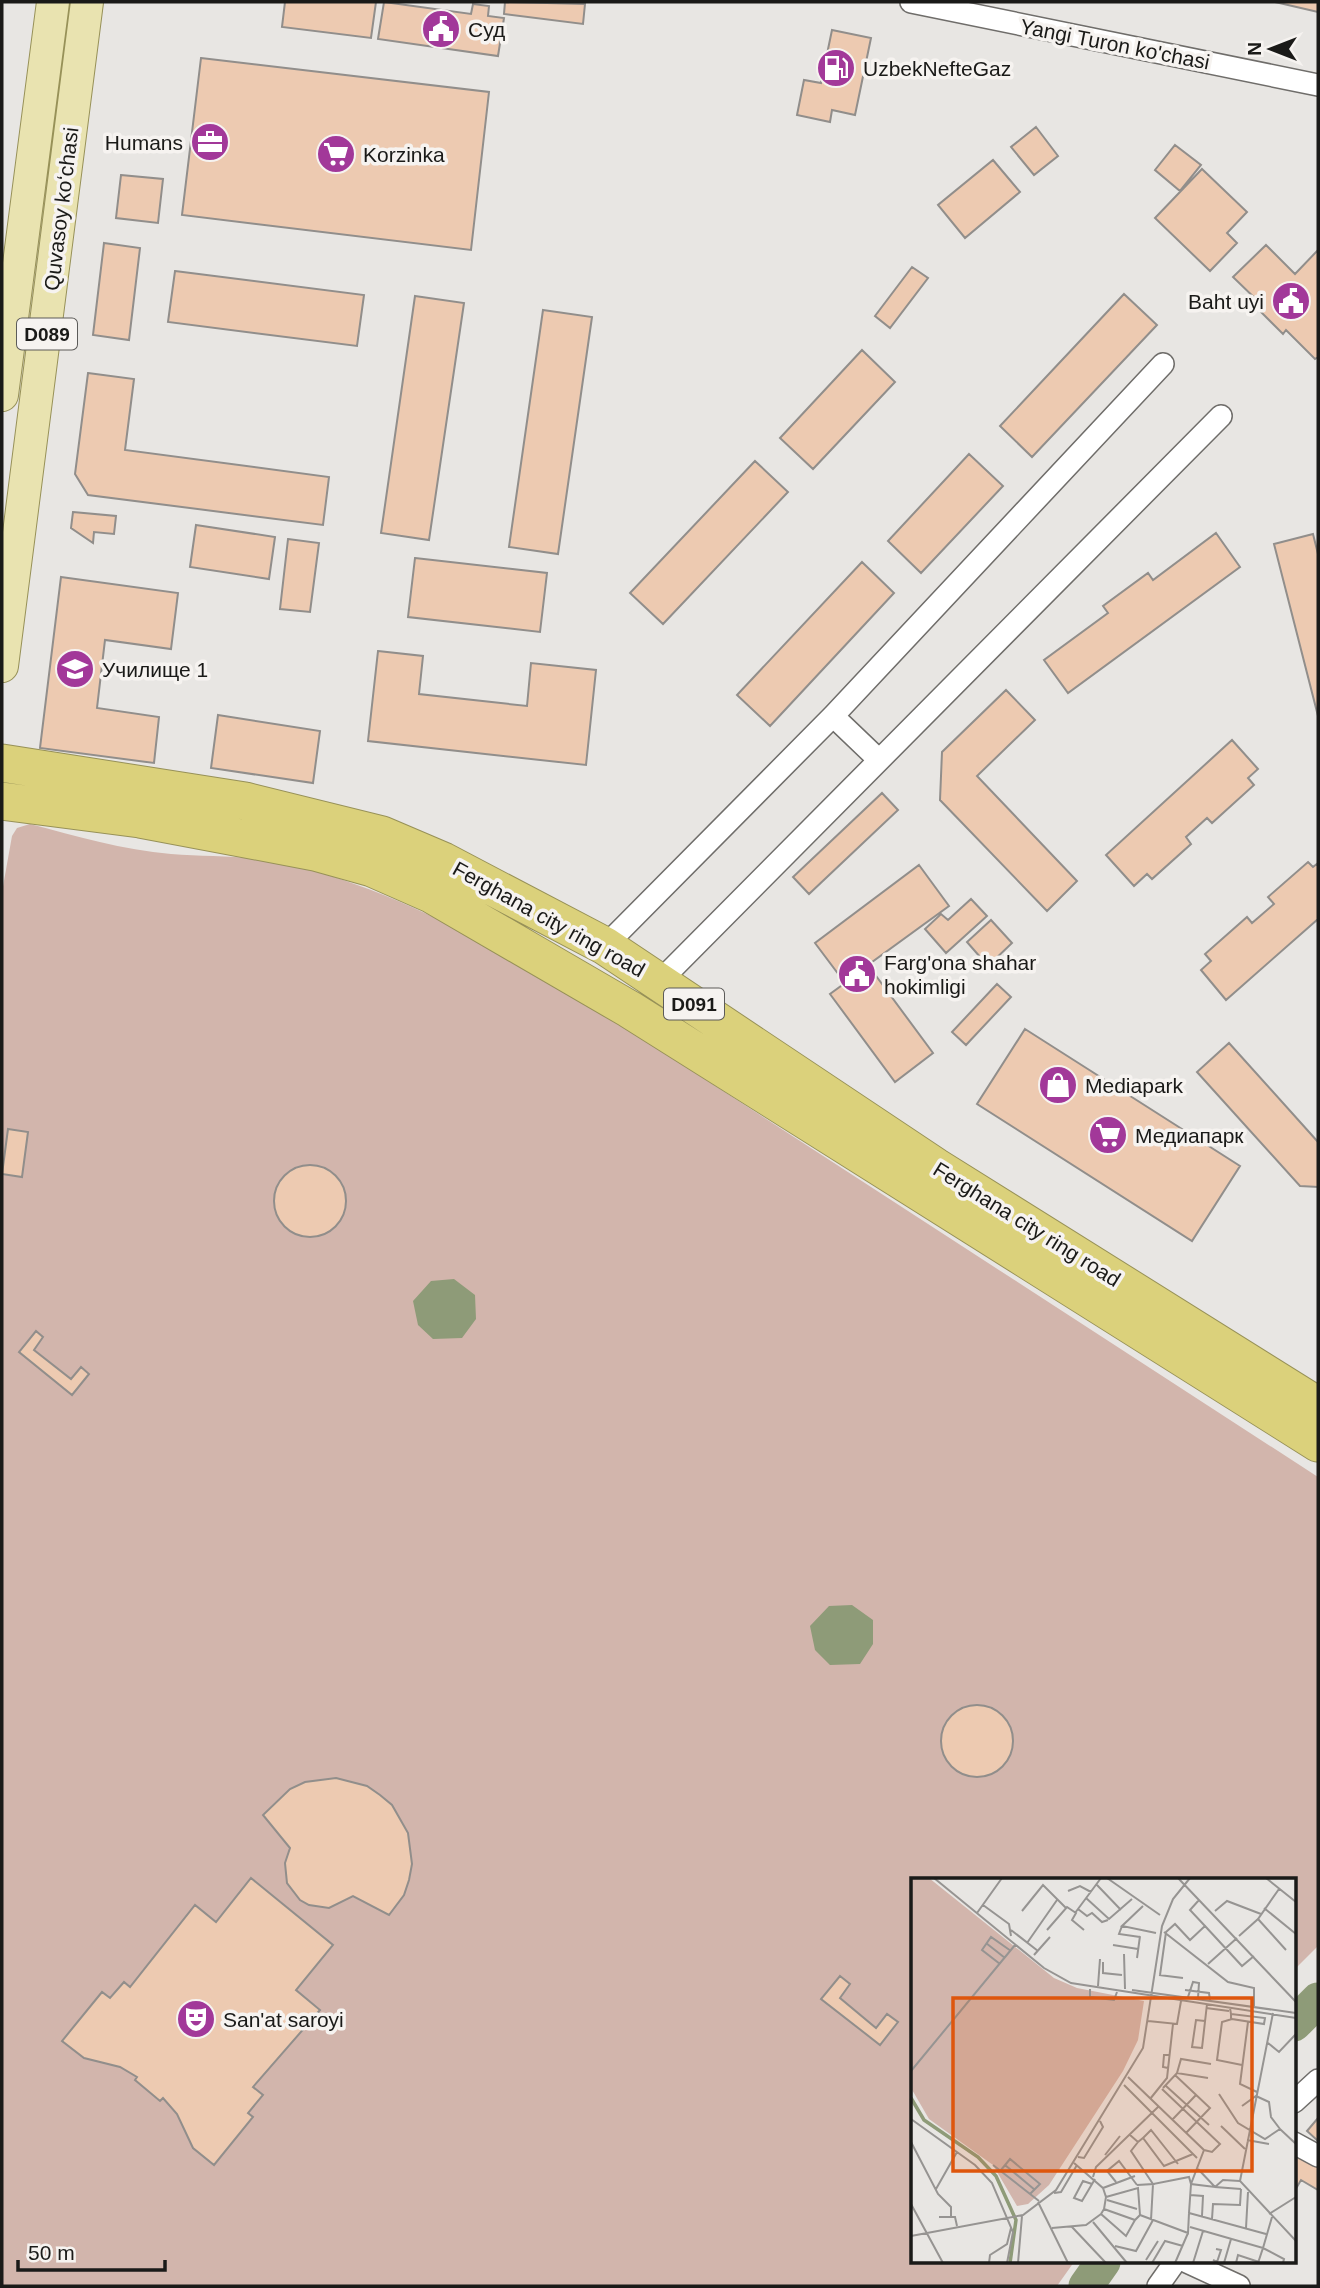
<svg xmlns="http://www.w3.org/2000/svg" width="1320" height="2288" font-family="Arial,sans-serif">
	<rect width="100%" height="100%" fill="#e8e6e3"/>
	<path fill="#d2b5ac" d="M30 824C76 836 123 850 171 854 206 857 242 855 277 862 381 884 464 931 555 982L1318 1477V1946L1294 1970V1880H912V2262H1074L1057 2286H2V892L12 836 17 828Z"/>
	<path fill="#8e9b78" d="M454 1279 475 1295 476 1319 462 1338 433 1339 418 1325 413 1301 431 1281Z
		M852 1605 873 1620V1644L860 1664 830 1665 815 1650 810 1626 829 1606Z"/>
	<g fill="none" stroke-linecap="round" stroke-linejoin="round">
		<path stroke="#8e9b78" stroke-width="35" d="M1294 2024 1318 2000
			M1086 2286 1103 2262"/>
	</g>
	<path fill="#edcab1" stroke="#918e8b" stroke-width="2" d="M285 2H376L371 38 282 27Z
		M384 2 471 14 473 4 489 6 488 16 504 18 498 56 378 39Z
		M505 2 585 4 583 24 504 14Z
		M1275 2H1318V12Z
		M832 30 871 38 855 115 832 110 830 122 797 115 804 80 821 83Z
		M201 58 489 92 471 250 182 215Z
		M1036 127 1058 156 1034 175 1011 147Z
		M1175 145 1201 165 1180 191 1155 170Z
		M993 160 1020 192 965 238 938 205Z
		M1202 169 1247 212 1227 233 1237 243 1210 271 1155 218Z
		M121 175 163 179 158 223 116 218Z
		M104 243 140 248 129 340 93 335Z
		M1266 245 1295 274 1318 250V357L1315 359 1286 330 1283 334 1259 310 1263 306 1233 277Z
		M912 267 928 278 890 328 875 316Z
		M175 271 364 295 357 346 168 322Z
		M1124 294 1157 325 1032 457 1000 426Z
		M415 296 464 303 429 540 381 533Z
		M543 310 592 317 558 554 509 547Z
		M862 350 895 382 813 469 780 438Z
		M88 373 134 379 125 450 329 477 323 525 88 495 75 474Z
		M969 454 1003 486 921 573 888 541Z
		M755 461 788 492 663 624 630 593Z
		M73 512 116 516 114 534 94 532 93 543 71 528Z
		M196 525 275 537 269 579 190 567Z
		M1216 533 1240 567 1068 693 1044 660 1108 613 1103 606 1148 573 1153 580Z
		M1313 534 1318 554V716L1274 544Z
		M288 539 319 543 310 612 280 609Z
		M415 558 547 573 540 632 408 617Z
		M862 562 894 593 770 726 737 695Z
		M61 577 178 593 171 649 105 640 97 708 159 717 154 763 40 748Z
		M378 651 423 656 419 694 527 706 531 663 596 670 586 765 368 741Z
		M1006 690 1035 720 977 776 1077 881 1047 911 940 800 942 752Z
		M218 715 320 731 313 783 211 768Z
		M1232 740 1258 769 1248 778 1254 785 1212 823 1207 818 1186 837 1191 844 1152 879 1147 874 1134 886 1106 855Z
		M882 793 898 810 809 894 793 877Z
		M1308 862 1313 867 1318 863V919L1226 1000 1201 970 1211 961 1205 954 1247 917 1252 923 1274 904 1268 897Z
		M919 865 949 906 868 965 933 1053 895 1082 830 994 845 983 815 943Z
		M971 899 987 916 946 953 925 929 941 914 948 920Z
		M991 920 1012 943 988 966 967 942Z
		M997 984 1011 997 966 1045 952 1032Z
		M1025 1029 1240 1166 1192 1241 977 1104Z
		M1229 1043 1318 1142V1187L1300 1186 1197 1072Z
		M8 1129 28 1132 22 1177 2 1174Z
		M274 1201a36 36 0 1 1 72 0a36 36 0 1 1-72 0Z
		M36 1331 43 1337 34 1350 71 1379 81 1367 89 1374 72 1395 19 1352Z
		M941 1741a36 36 0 1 1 72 0a36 36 0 1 1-72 0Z
		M336 1778 367 1786 380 1795 392 1805 408 1833 412 1864 409 1880 404 1895 389 1915 353 1896 329 1908 309 1905 300 1900 287 1883 285 1863 290 1848 263 1815 290 1789 305 1782Z
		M251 1878 333 1945 296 1990 320 2010 253 2087 263 2095 248 2113 253 2117 214 2165 193 2148 177 2114 163 2098 160 2101 135 2080 137 2077 120 2067 84 2058 62 2041 102 1992 110 1998 124 1982 130 1987 195 1905 216 1922Z
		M840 1976 850 1984 840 1998 876 2028 887 2014 898 2022 880 2045 821 1999Z
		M1318 2118V2141L1307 2131Z
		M1294 2152 1318 2165V2190L1301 2180 1294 2192Z"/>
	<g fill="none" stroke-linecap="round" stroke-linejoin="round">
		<defs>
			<path id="street" d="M911 2 1318 85
				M833 716 879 760
				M605 946 833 716 1163 364
				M660 981 1221 416
				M1294 2102 1318 2080
				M1294 2143 1318 2156
				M1187 2262 1239 2286
				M1158 2286 1175 2262"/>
			<path id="primary" d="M2 395 53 2
				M2 666 87 2"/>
			<path id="highway" d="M2 763 245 801 382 835 443 861 605 946 936 1167 1318 1406
				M2 801 140 819 315 852 372 868 431 894 629 1009 1318 1443"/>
		</defs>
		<use href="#street" stroke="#6f6d6a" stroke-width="24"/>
		<use href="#primary" stroke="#979158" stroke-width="34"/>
		<use href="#highway" stroke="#979158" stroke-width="39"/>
		<use href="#street" stroke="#fff" stroke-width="21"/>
		<use href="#primary" stroke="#e9e3b0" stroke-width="32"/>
		<use href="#highway" stroke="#dbd17b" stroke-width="37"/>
	</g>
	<defs>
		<symbol id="civic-disc" viewBox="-11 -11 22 22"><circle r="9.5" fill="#a23899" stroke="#f6f3f0"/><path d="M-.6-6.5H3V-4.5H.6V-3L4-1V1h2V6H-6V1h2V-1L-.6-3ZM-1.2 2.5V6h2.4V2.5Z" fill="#fff"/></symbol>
		<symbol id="fuel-disc" viewBox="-11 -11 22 22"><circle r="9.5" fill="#a23899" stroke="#f6f3f0"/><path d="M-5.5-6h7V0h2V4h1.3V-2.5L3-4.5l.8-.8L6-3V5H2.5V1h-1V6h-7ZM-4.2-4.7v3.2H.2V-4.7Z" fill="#fff"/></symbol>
		<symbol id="office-disc" viewBox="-11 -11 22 22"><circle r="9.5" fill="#a23899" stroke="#f6f3f0"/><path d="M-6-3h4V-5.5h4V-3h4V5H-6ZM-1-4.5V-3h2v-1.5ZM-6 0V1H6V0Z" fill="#fff"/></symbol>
		<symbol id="supermarket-disc" viewBox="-11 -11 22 22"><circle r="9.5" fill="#a23899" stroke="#f6f3f0"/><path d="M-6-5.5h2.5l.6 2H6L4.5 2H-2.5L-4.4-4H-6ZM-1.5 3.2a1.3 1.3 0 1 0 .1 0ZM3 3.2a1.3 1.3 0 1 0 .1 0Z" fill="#fff"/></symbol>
		<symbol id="school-disc" viewBox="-11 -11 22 22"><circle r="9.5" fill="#a23899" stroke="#f6f3f0"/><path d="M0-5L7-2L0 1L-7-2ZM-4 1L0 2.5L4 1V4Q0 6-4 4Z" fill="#fff"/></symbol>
		<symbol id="shop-disc" viewBox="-11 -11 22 22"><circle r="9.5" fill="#a23899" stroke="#f6f3f0"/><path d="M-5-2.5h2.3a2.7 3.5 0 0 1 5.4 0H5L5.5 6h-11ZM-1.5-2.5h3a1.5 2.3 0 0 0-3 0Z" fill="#fff"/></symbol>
		<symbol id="theatre-disc" viewBox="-11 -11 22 22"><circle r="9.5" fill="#a23899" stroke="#f6f3f0"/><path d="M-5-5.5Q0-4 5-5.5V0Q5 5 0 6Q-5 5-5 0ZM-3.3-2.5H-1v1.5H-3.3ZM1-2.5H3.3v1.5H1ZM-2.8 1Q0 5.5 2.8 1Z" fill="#fff"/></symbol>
	</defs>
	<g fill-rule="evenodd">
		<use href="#civic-disc" x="419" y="7" width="44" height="44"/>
		<use href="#fuel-disc" x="814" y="46" width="44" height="44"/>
		<use href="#office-disc" x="188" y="120" width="44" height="44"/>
		<use href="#supermarket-disc" x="314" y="132" width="44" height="44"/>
		<use href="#civic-disc" x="1269" y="279" width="44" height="44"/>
		<use href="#school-disc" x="53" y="647" width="44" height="44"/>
		<use href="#civic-disc" x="835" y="952" width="44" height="44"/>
		<use href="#shop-disc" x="1036" y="1063" width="44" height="44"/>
		<use href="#supermarket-disc" x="1086" y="1113" width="44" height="44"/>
		<use href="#theatre-disc" x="174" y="1997" width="44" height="44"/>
	</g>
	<g text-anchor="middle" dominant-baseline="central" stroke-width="7" stroke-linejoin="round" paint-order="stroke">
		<g fill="#f6f3f0" stroke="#5c5b59" stroke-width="2">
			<rect x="17" y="318.5" width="60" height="31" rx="5"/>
			<rect x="664" y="988.5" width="60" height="31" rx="5"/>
		</g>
		<g font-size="19" font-weight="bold" fill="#1a1a18">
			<text x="47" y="334">D089</text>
			<text x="694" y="1004">D091</text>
		</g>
		<g font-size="21" fill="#1a1a18" stroke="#f6f3f0" text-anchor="start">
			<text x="468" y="29">Суд</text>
			<text x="863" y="68">UzbekNefteGaz</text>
			<text x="183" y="142" text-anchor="end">Humans</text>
			<text x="363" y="154">Korzinka</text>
			<text x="1264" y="301" text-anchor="end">Baht uyi</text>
			<text x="102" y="669">Училище 1</text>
			<text x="884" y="962">Farg'ona shahar<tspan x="884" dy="24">hokimligi</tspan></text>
			<text x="1085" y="1085">Mediapark</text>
			<text x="1135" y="1135">Медиапарк</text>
			<text x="223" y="2019">San'at saroyi</text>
		</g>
		<g font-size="21" fill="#1a1a18" stroke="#f6f3f0">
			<text transform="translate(1115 44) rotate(11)">Yangi Turon ko'chasi</text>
			<text transform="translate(61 209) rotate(-83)">Quvasoy koʻchasi</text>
			<text transform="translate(549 919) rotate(29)">Ferghana city ring road</text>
			<text transform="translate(1027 1224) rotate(32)">Ferghana city ring road</text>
		</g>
	</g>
	<g transform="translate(911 1878)">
		<rect width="385" height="385" fill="#e8e6e3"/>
		<path d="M0 0H18L143 100 166 110 233 123 227 162 212 193 138 307 117 326 106 328 82 287 18 241 0 210Z" fill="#d2b5ac"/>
		<path fill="none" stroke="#8e9b78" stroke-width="3.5" d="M0 220 13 242 67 279 85 298 105 342 99 385"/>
		<path fill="none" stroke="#969492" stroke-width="2" d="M23 0 133 90 160 105 385 140M196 0 249 37M267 0 385 124M355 0 385 24M186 7 210 32M157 13 169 8 180 14M175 20 198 41 221 21M72 27 98 46 100 58M232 28 211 48 245 55M353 30 385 56M167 31 176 38 181 35 191 44 197 42M111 33 132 7 155 30M304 33 316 23 350 36M66 35 91 0M164 35 190 0M347 41 375 72M211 48 208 56 229 59M294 48 331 88 343 78M100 52 127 73M136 52 156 29 165 35 161 42 173 52M253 54 317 104 343 110V128M328 58 347 41 368 11M75 65 94 80M116 65 146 22M202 67 227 71M213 76 214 111M123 77 139 59M226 80 229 58M192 84V95L211 97M89 86 71 72 80 59 100 73M297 86 326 60M248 97 272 100M249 97 255 54 264 46 279 62 294 48 279 32 288 22M187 108 189 81M179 111V119L203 122 206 114M221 112 385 135M274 112 298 115 299 122M277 119 282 104 288 105 287 120M295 130 318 133M319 130 320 136V140L321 141 353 146 354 140 320 136M362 135 329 303 385 363M321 141 311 144 306 182 331 187M237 143 266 146 270 123M294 143 285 142 281 169 291 170 296 126M337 144 329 206 346 214M357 165 368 174 385 156M257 190 252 189 253 177H258M0 193 104 67M266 195 270 181 300 186M264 197 299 230 275 255M217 199 293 272 301 274 309 266 251 211M213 207 286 280M255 208 298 247M252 210 266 195 297 200M308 216 327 245 354 261 369 251 385 266M239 221 256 200 262 146M331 228 345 218 358 224 360 239 369 251M0 241 64 287 81 305 102 354 96 385M261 242 285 217M310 248 334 271M219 257 227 264 232 260 253 288 282 276M232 260 240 252 267 286M336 262 358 266M0 264 27 316 40 329V339M293 272 280 306 278 335 355 356M194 277 209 258M167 279 173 280 192 249 189 243M163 285 192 310 224 298M82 287 128 323M94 287 124 312M287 291 304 309 330 311M90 292 99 281 129 306 119 316M182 299 185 289 247 229M205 304 196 293 208 283 226 307M181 306 172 303 163 320 171 323 184 301M226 307 242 306 220 273 227 264M192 310 195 319 227 310 229 337 224 342 193 331 195 319M25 311 46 274M143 315 150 314 166 287M279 317 292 318 291 338M196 322 226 331M127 324 157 385M0 326 32 385M193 331 190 336 215 358 224 342M358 336 385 319M229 337 277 355 278 335M28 339H44L46 348M301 341 302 326 329 327 330 311M240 342 242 306 278 299 280 306 304 309 312 302 329 303M182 344 216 385M161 349 195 385M279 349 352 370 361 339M141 350 175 347 190 336M335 350 337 314M0 358 112 337 145 312 232 170 251 48 262 21 279 0M204 368 225 373 242 342M235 382 247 363M302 382 306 384 310 372 305 371M78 385 79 377 96 366 100 350M107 385 111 338M241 385 254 363 272 368M264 385 277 355M282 385 292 353M313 385 320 361M325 385 327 377 348 384M347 385 352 370 373 381 372 385"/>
		<path fill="#de560d" fill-opacity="0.15" stroke="#de560d" stroke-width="3.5" d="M42 120H341V293H42Z"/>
		<rect width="385" height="385" fill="none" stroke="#1a1a18" stroke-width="3.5"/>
	</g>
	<rect width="1320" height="2288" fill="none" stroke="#1a1a18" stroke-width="7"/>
	<g transform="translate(1271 49) rotate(270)" stroke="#f6f3f0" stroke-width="5" paint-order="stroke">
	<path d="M0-5L12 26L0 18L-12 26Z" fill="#1a1a18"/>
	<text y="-10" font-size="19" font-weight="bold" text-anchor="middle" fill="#1a1a18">N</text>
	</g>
	<path d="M18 2260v10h147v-10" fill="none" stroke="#1a1a18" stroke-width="3.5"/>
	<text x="28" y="2260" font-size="21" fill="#1a1a18" stroke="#f6f3f0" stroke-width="5" paint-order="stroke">50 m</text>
</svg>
